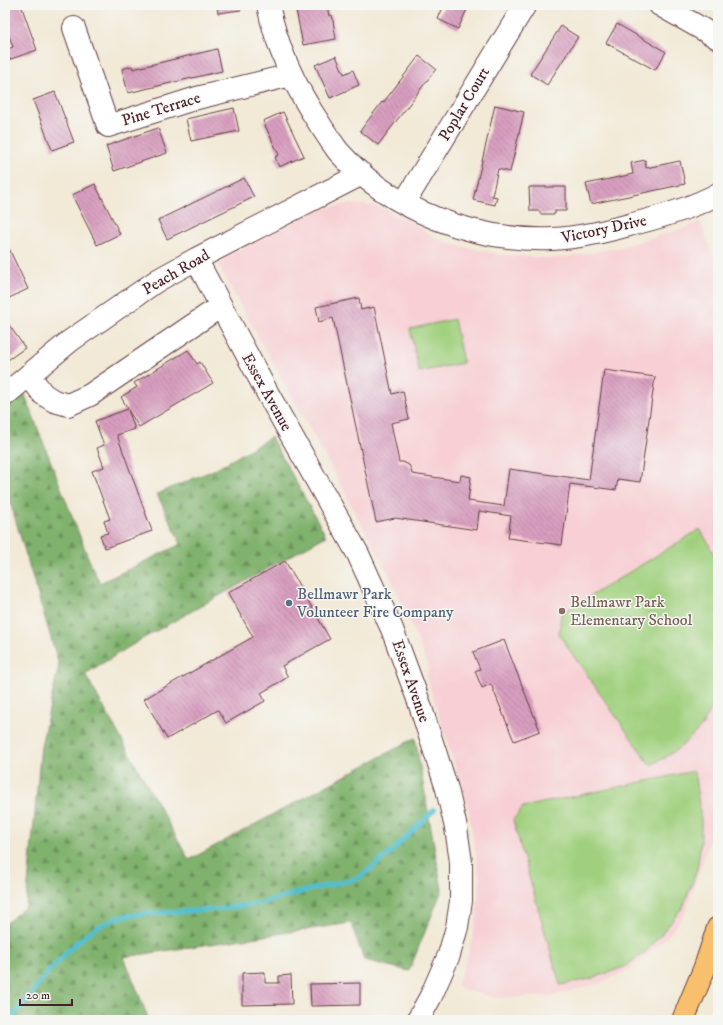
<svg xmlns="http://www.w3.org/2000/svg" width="723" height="1025" font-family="'IM FELL DW Pica',serif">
	<defs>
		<pattern id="forest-firs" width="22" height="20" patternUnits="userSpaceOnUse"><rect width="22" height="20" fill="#80b26d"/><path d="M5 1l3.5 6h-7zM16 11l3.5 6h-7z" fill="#6b905a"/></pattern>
		<pattern id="building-back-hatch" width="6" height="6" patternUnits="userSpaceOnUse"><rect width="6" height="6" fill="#d89fbf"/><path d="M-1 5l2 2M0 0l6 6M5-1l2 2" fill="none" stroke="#b1819b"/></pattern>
	</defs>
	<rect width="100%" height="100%" fill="#f6f6f2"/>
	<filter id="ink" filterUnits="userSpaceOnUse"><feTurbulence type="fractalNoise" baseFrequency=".025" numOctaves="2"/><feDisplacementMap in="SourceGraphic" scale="8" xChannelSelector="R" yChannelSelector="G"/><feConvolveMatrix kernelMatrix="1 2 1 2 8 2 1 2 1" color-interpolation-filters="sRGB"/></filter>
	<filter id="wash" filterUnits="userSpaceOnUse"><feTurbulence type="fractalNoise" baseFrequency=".012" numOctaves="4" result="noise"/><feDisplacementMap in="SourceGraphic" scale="16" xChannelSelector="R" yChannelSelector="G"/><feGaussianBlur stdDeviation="0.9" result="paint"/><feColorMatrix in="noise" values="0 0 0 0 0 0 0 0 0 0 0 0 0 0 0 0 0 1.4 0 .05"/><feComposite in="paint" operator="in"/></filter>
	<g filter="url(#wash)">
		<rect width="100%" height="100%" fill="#f2e9d6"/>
		<path fill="#f7cfd4" d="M348 204 366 205 383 208 405 218 425 231 440 240 465 247 497 254 546 258 569 257 625 246 685 228 700 221 718 270V800L707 849 685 913 669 935 631 969 600 983 551 996 495 998 456 987 468 955 476 920 480 882 473 837 469 816V809L428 681 427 676 429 669 410 621 390 576 310 429 218 265 225 261 223 258 296 221 316 212 329 208Z"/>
		<path fill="url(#forest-firs)" stroke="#65684c" d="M19 380 91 565 100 583 181 544 157 494 218 468 271 437 326 536 142 639 85 674 189 860 415 738 442 890 409 971 364 960 351 923 124 957 149 1020H5V924L26 906 41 746 59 665 5 485V394Z"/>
		<path fill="#a0d07e" stroke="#757854" d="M454 319 463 363 419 372 410 329Z
			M700 529 707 541 718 562V696L702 726 683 745 665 758 650 765 559 635 561 614Z
			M694 771 701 819V842L697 870 683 907 663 932 644 953 624 967 590 979 560 985 513 820 523 807Z"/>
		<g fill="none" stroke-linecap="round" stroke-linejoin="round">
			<path stroke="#53bfce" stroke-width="5" d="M10 1020 50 970 76 943 94 929 119 917 143 914 221 909 262 903 301 892 359 878 389 854 434 810"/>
		</g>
		<g id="blocks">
			<path fill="url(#building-back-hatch)" d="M9 5H21L37 50 5 61V50L13 47 5 25V6Z
				M217 5H240L241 10 218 13Z
				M295 5H327L329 16 332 15 336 39 303 45Z
				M444 5H469L458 29 438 19Z
				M617 24 666 52 655 70 606 43Z
				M561 26 578 37 547 85 530 74Z
				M217 49 222 71 128 93 122 69 132 66 133 69Z
				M336 56 344 74 353 70 359 85 330 98 315 65Z
				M419 56 436 69 378 145 360 131 382 102 383 103Z
				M55 92 74 142 52 150 33 100Z
				M495 105 524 112 510 172 498 169 492 196 497 197 495 205 473 200Z
				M234 108 239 131 191 141 186 119Z
				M283 112 304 156 279 167 275 157 279 155 263 121Z
				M158 128 167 153 114 171 106 146Z
				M645 160 646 168 680 161 685 184 591 204 586 184 633 174 631 163Z
				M244 178 254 197 167 239 158 220Z
				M95 184 120 234 97 245 72 195Z
				M529 187H566V211H555V214H540V211H530Z
				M5 240 28 289 9 298 5 290Z
				M359 298 361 310 374 307 392 394 403 391 409 419 391 423 399 462H403L409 465 411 469 412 474 460 481 461 475 471 477 468 501 504 506 509 469 589 480 604 370 655 377 640 482 618 479 616 490 570 484 562 545 508 538 511 516 479 511 477 530 395 518 376 522 333 318 319 322 316 307Z
				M5 319 25 348 5 362Z
				M188 350 197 364 200 362 213 383 139 427 128 410 135 429 117 435 152 531 105 548 100 535 108 533 104 521 110 519 92 471 104 467 97 448 104 445 95 421 128 409 121 397 137 387 134 383Z
				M285 561 330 639 282 666 288 677 261 693 265 701 226 723 218 710 167 739 144 699 253 637 228 593Z
				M504 640 540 731 514 741 491 684 482 688 475 671 480 669 473 652Z
				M265 972V983H279V976L291 975 292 1004 242 1005V973Z
				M360 983V1005L311 1006 310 984Z"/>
		</g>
	</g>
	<g filter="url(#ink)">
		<use href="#blocks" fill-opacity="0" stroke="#633d45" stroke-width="1"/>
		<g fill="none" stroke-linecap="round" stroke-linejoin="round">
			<defs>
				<path id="minor" d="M268 5C277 49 296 89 321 126 326 134 332 143 338 151 390 210 475 242 552 239 580 238 606 231 633 224 661 217 692 208 718 194
					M660 5 718 38
					M74 28 108 126 197 98 291 75
					M404 203 525 5
					M196 259 268 394 358 554 392 629 419 702 447 789 456 828 461 862V901L457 927 449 955 431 996 418 1020
					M29 375 43 394 54 401 68 405 90 395 221 306
					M5 395 70 341 158 280 196 259 362 174"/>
				<path id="highway" d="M683 1020 705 967 718 928"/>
			</defs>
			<use href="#minor" stroke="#633d45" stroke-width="24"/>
			<use href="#highway" stroke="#633d45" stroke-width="24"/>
			<use href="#minor" stroke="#fff" stroke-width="22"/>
			<use href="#highway" stroke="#f8bf6c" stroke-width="22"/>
		</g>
	</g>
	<circle fill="#5c6f8a" stroke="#f6f6f2" stroke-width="1.5" cx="289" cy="603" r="4"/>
	<circle fill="#8d6e63" stroke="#f6f6f2" stroke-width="1.5" cx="562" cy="611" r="4"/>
	<g text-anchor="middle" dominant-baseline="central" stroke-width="3" stroke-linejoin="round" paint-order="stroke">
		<g font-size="16" fill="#4a1f2b" stroke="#f6f6f2">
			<text transform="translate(464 104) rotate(-59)">Poplar Court</text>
			<text transform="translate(161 109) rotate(-17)">Pine Terrace</text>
			<text transform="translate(604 229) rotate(-12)">Victory Drive</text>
			<text transform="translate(176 272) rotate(-30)">Peach Road</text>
			<text transform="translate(267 392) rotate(61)">Essex Avenue</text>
			<text transform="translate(411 681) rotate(71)">Essex Avenue</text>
		</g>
		<g font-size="16" fill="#4e5e75" stroke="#f6f6f2" text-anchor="start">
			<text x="297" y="594">Bellmawr Park<tspan x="297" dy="18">Volunteer Fire Company</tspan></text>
		</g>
		<g font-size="16" fill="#785e54" stroke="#f6f6f2" text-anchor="start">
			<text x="570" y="602">Bellmawr Park<tspan x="570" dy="18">Elementary School</tspan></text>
		</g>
	</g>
	<rect width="723" height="1025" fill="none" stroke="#f6f6f2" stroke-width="20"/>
	<path d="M20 999v6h52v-6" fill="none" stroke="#4a1f2b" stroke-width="2"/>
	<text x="26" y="999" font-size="12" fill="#4a1f2b" stroke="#f6f6f2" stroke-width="3" paint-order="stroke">20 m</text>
</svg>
